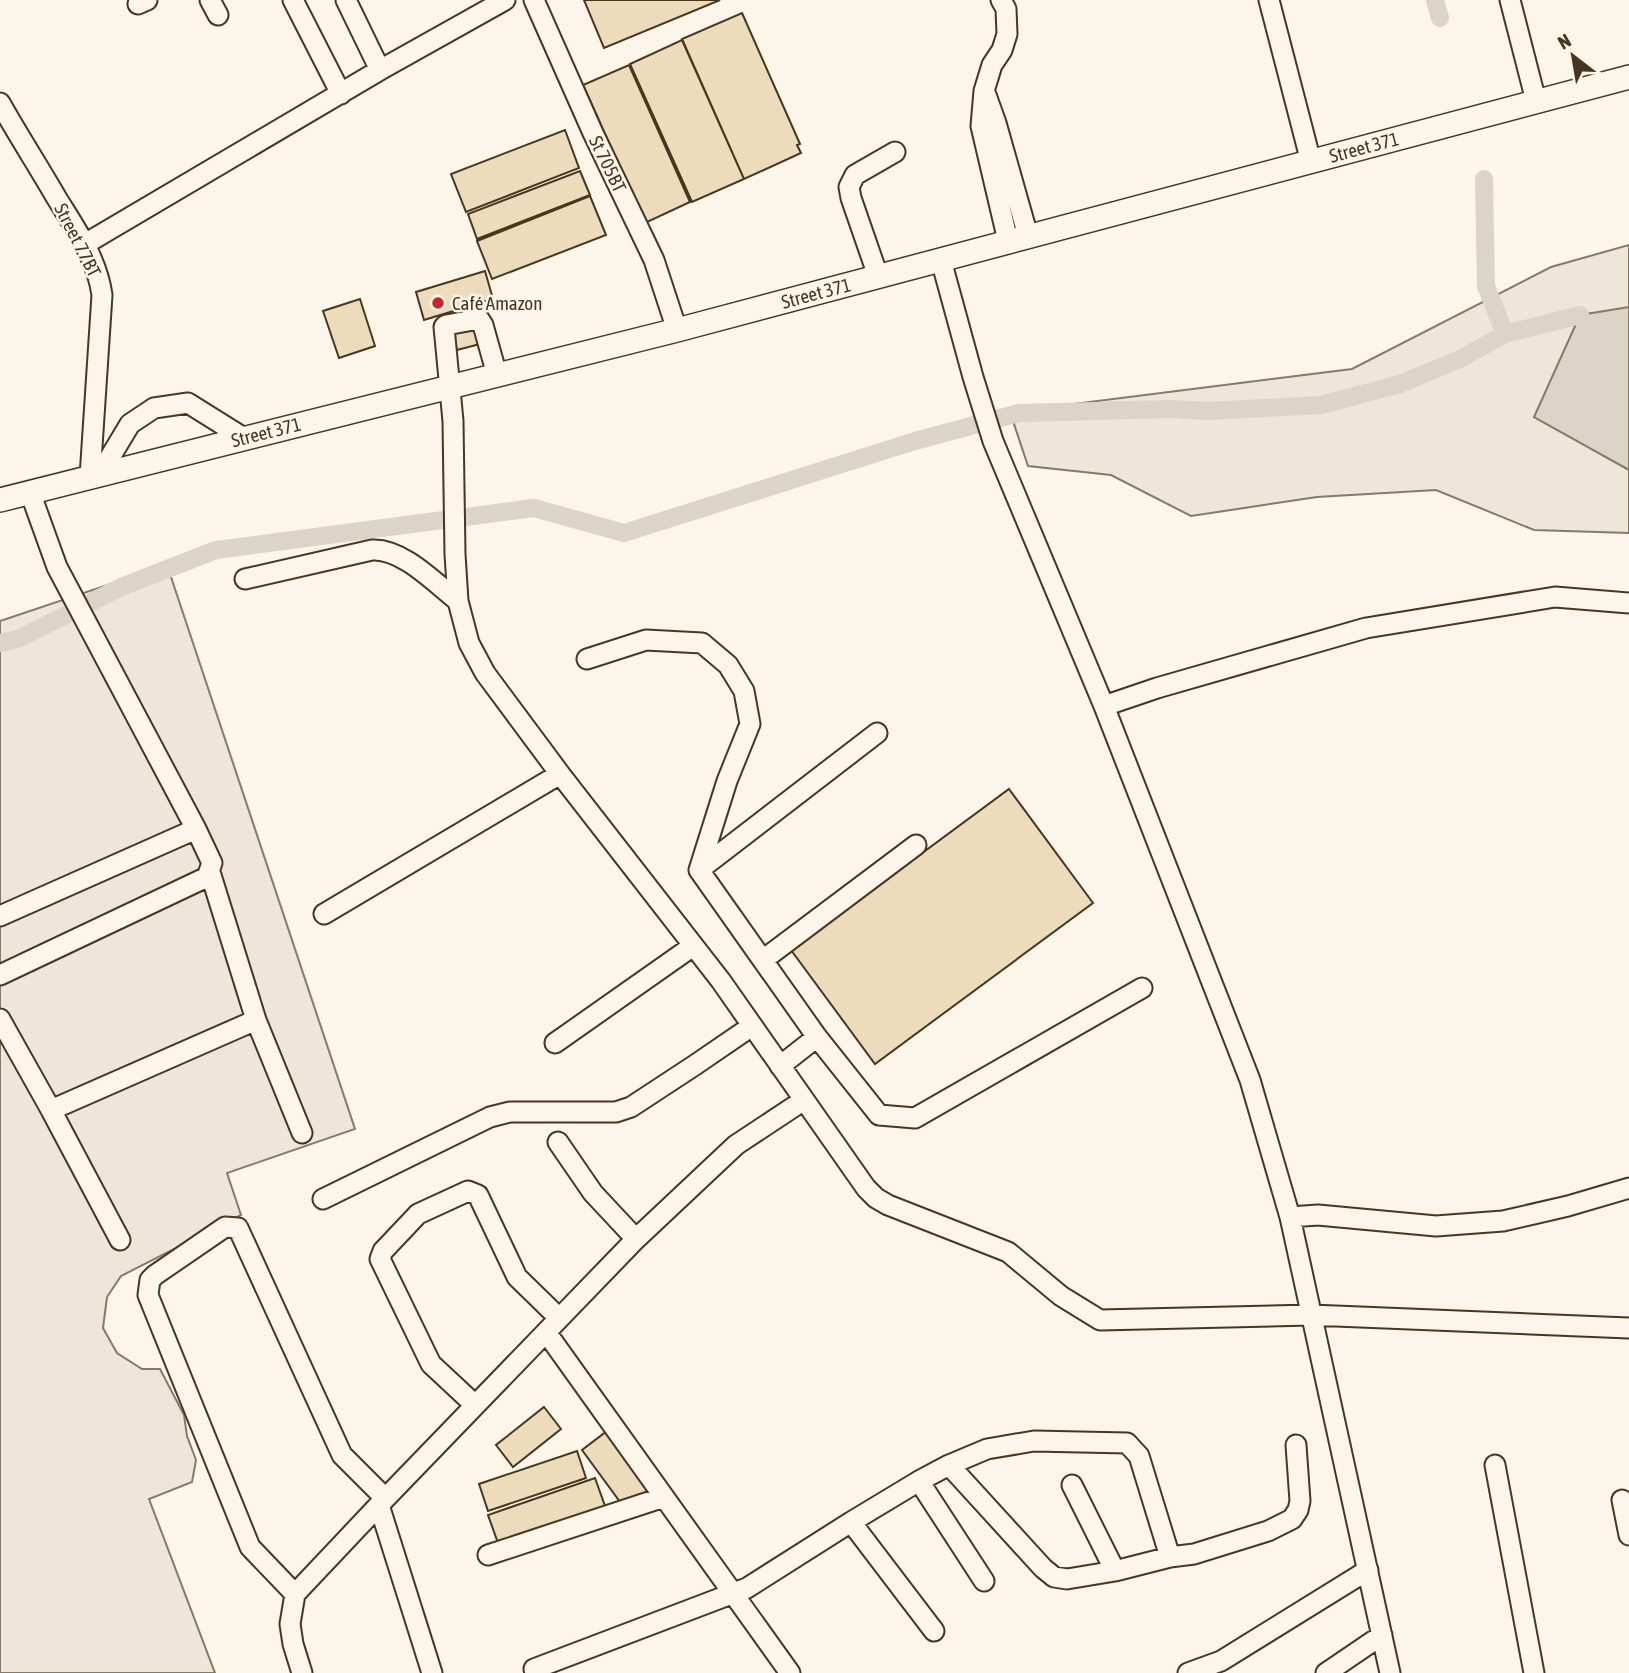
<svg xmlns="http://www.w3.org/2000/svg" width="1629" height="1673" font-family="'Asap Condensed',sans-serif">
	<rect width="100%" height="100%" fill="#fbf6e9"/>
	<path fill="#ede6d9" stroke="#887966" stroke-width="2" d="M1629 245V533L1534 530 1436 490 1317 497 1191 516 1111 475 1028 466 1010 412 1352 369 1551 267Z
		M167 565 355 1129 227 1173 241 1215 121 1276 107 1297 103 1328 117 1353 142 1369H160L184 1415 187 1436 196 1460 192 1482 149 1499 215 1673H0V621Z"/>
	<path fill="#dcd4c6" stroke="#887966" stroke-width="2" d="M1629 307V470L1534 417 1580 315Z"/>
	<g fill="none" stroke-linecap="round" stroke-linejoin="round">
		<path stroke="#dcd4c6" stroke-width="18" d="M1435 0 1440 18
			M1484 179 1486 286 1505 334
			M0 643 18 639 121 587 216 550 534 508 624 533 915 441 1019 413 1172 409 1208 411 1321 405 1400 384 1460 359 1505 334 1580 315"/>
	</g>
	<path fill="#ecdcbc" stroke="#4a3520" stroke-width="2" d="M584 0H720L604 48Z
		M742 13 800 144 797 145 801 153 744 179 682 39Z
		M682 40 744 179 692 202 630 64Z
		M629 65 690 202 645 223 583 85Z
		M565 130 579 168 466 212 451 174Z
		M580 171 590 195 477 239 468 214Z
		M590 196 606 235 492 279 477 241Z
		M485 271 493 299 424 320 416 292Z
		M360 299 375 346 339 358 323 311Z
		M475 322 480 344 457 350 452 328Z
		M1009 789 1093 903 875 1064 791 950Z
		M544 1407 561 1429 513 1467 496 1445Z
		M607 1431 651 1491 626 1510 582 1450Z
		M577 1451 586 1478 488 1511 479 1484Z
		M595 1478 605 1506 498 1543 488 1515Z"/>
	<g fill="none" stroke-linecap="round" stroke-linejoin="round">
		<defs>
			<path id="minor" d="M210 0 218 15
				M293 0 341 94
				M346 0 380 70
				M534 0 593 133 654 260 677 330
				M1001 0 1006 9 1007 34 1002 50 992 65 984 91 981 126 1008 241
				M1269 0 1311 162
				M1510 0 1536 101
				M138 4 147 0
				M986 95 996 123 1028 236
				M0 103C18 135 38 166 56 197 75 228 97 258 102 295L90 477
				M85 244 380 70 505 0
				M941 260 973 377 993 441 1104 706 1250 1080 1290 1217 1390 1673
				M878 276 851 198 849 187 855 175 895 152
				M497 375 483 325 479 319 446 325 444 327 453 421 455 554 458 601 469 643 485 673 560 774 721 981 866 1188 876 1198 888 1205 1008 1252 1061 1296 1100 1320 1311 1315 1629 1328
				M100 474 130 424 154 408 188 403 244 438
				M245 579 372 550C402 548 435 583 458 601
				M587 659 646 640 702 643 728 665 744 691 750 724 727 781 699 870 817 1037 879 1115 915 1118 1142 988
				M1104 706 1157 688 1366 628 1555 597 1629 603
				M699 870 877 733
				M210 872 256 1020 302 1133
				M324 914 560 774
				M0 916 196 829 57 567 30 492
				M763 960 916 845
				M0 975 207 877 212 863 196 829
				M0 1019 51 1110
				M555 1043 693 946
				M780 1066 817 1037
				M558 1142 593 1193 636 1239
				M323 1199 490 1117 510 1112H616L631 1107 695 1065 752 1026
				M1290 1217 1318 1215 1436 1226 1503 1221 1568 1206 1629 1188
				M120 1240 51 1110 256 1020
				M546 1332 790 1673
				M475 1405 431 1364 380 1259 383 1251 418 1214 468 1191 478 1195 517 1277 559 1318
				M949 1465 1043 1568 1054 1577 1067 1579 1115 1571 1170 1557 1194 1554 1268 1531 1292 1519 1298 1510 1300 1501 1296 1445
				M1495 1465 1534 1673
				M919 1481 984 1581
				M1072 1485 1115 1571
				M1622 1500 1629 1535
				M379 1505 432 1673
				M851 1522 934 1631
				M488 1555 664 1497
				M295 1594 250 1547 148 1295 150 1280 155 1275 225 1227 238 1228 342 1455 385 1498
				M534 1669 747 1588 851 1522 919 1481 949 1465 987 1449 1034 1441 1127 1443 1139 1456 1170 1557
				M302 1673 293 1644 290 1624 295 1594 379 1505 636 1239 736 1145 804 1100
				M1188 1673 1221 1661 1368 1570
				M1326 1673 1382 1635"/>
			<path id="major" d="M0 500 677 330 1629 77"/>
		</defs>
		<use href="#minor" stroke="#4a3520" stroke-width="23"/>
		<use href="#major" stroke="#4a3520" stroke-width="26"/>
		<use href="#minor" stroke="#fbf6e9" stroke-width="19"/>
		<use href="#major" stroke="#fbf6e9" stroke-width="23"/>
	</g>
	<circle fill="#c62828" stroke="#fbf6e9" stroke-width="2.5" cx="438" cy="303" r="7"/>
	<g text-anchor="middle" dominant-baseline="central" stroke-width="5" stroke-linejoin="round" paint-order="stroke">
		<g font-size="19" fill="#4a3520" stroke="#fbf6e9">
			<text transform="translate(1364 147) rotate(-15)">Street 371</text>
			<text transform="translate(608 164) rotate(64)">St 705BT</text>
			<text transform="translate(78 240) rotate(63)">Street 77BT</text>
			<text transform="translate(816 293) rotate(-15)">Street 371</text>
			<text transform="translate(266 432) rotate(-14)">Street 371</text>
		</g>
		<g font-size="19" fill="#4a3520" stroke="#fbf6e9" text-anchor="start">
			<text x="452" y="303">Café Amazon</text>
		</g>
	</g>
	<g transform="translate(1573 56) rotate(329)" stroke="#fbf6e9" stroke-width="5" paint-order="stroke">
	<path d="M0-5L12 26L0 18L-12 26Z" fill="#4a3520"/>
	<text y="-10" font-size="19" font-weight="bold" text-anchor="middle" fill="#4a3520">N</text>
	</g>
</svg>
